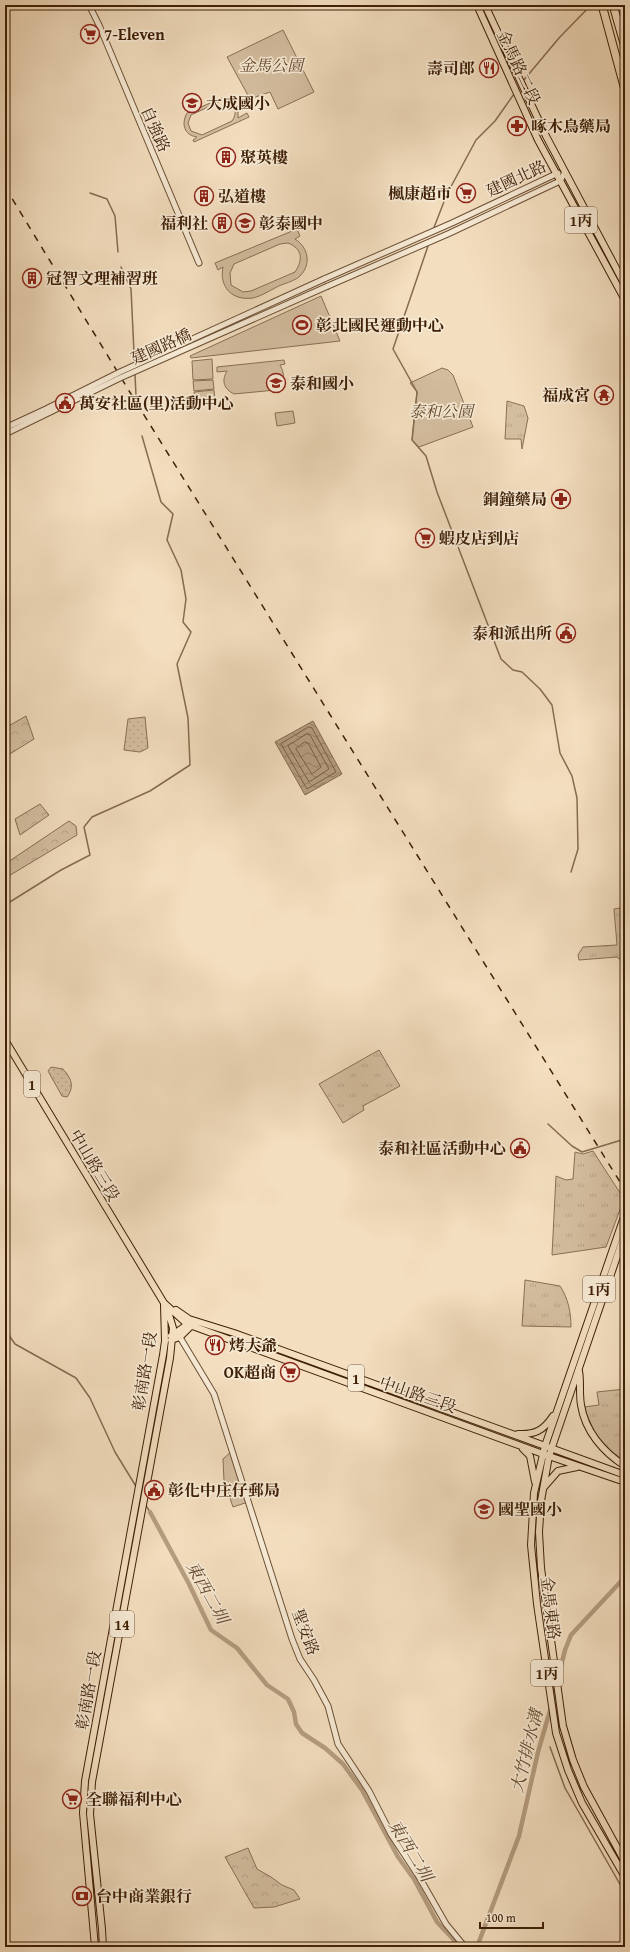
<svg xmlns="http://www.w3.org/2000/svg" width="630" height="1952" font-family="'Gentium Book Plus','Noto Serif TC',serif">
	<defs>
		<pattern id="grass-tufts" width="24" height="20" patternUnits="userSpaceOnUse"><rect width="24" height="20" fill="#d4bea0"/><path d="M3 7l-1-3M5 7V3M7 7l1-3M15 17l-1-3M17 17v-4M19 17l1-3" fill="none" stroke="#b7a388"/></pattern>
		<pattern id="forest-crowns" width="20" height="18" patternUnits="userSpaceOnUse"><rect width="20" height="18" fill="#d4bea0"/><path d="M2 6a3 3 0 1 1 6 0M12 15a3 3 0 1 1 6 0" fill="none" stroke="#b7a388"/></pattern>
		<pattern id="garden-dots" width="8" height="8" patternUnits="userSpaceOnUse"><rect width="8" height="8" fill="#d4bea0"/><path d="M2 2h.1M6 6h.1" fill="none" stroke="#b7a388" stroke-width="1.8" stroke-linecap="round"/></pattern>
		<pattern id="water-waves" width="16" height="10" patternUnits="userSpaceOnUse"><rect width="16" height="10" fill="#b59d80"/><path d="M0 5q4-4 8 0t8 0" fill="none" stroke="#958067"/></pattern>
	</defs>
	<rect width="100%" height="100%" fill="#f3debf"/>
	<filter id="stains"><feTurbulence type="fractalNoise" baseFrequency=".005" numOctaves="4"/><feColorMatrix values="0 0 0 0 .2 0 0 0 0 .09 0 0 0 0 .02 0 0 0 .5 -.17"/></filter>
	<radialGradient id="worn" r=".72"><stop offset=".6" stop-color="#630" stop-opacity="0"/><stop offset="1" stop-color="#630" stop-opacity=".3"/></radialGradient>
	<path fill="url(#grass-tufts)" stroke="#896f54" d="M507 401 524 406 528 418 522 449 521 439H505Z
		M625 907V959H619L617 957 579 960 578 955 583 947 617 945 614 909Z
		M379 1050 400 1086 363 1106 364 1110 343 1123 319 1084Z
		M593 1151 624 1199 606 1247 552 1255 556 1176 566 1180 573 1179 575 1152 583 1154Z
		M525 1280 560 1286C568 1298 571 1312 571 1327L522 1326Z
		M625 1389V1464C600 1445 595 1436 584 1407L599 1405 597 1392Z"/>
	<path fill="url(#forest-crowns)" stroke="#896f54" d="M26 716 34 739 5 757V728Z
		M40 804 49 815 20 835 15 819Z
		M69 821 76 826 77 835 7 877 5 873V864Z
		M248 1848 257 1869 271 1877 282 1885 294 1890 300 1899 274 1907 254 1908 225 1857Z"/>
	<path fill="#d4bea0" stroke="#896f54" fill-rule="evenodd" d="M283 30 314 92 278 109 270 92 250 99 227 57Z
		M222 98 232 100 238 106V118L247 113 249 117 194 142 193 140 197 137C184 135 181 124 187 113ZM221 101C234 100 239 111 232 121L202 135 191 131 188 123 191 115Z
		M297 229 300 236 295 239C308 247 312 264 300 276 296 280 287 283 281 285 272 289 262 296 253 298 232 301 219 287 223 267L218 270 215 263ZM288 243C303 249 303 260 295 272L251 291 243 292 231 285 230 273 234 264 280 244Z
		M321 296 340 341 191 358 190 356Z
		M212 359 213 379 193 380 192 361Z
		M284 360 285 364 280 365C285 374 286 385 276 390L234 394C224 389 221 381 227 371L217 372V367Z
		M442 368 448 370 453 375 473 427 419 447 412 440 417 392 410 383Z
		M213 380 214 389 194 391 193 381Z
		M214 390 215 400 195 402 194 392Z
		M293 411 295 423 277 426 275 413Z
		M232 1451 248 1502 233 1507 224 1481 223 1459Z"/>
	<path fill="url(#garden-dots)" stroke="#896f54" d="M145 717 148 748 140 752 124 750 128 719Z
		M51 1067 63 1069C71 1078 75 1086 67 1097L62 1096 48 1071Z"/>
	<path fill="url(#water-waves)" stroke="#856b50" d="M313 721 342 774 305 795 275 742Z"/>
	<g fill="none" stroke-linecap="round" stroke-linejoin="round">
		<path stroke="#7a5e44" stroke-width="1" d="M309 727 312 728 336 772 307 789 281 744Z
			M307 734 310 735 329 769 309 782 288 746Z
			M305 742 308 743 321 767 312 774 296 749Z"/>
		<path stroke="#856b50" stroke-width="1.5" d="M523 81 559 38 591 5
			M90 193 107 199 115 216 118 252
			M433 230 447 194 476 140 495 121 514 94
			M429 243 393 349 417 392 412 440 426 456 437 492 501 659 513 670 522 672 540 689 552 705 560 753 572 776 577 798 578 849 571 872
			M121 267 131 289 136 396
			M5 905 61 870 90 855 84 827 92 817 150 791 190 765 188 718 177 664 191 632 183 622 186 599 181 570 167 540 173 514 161 502 142 436
			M548 1124 572 1146 582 1152 625 1139
			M5 1321 7 1323 10 1337 15 1344 76 1378 90 1398 115 1452 137 1488
			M145 1504 150 1512
			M550 1747 565 1788 625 1893"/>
		<path stroke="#b59d80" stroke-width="4.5" d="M150 1512 189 1584 211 1630 237 1648 267 1685 288 1699 294 1712 296 1724 302 1733 325 1748 343 1764 362 1790 398 1857 414 1879 437 1922 454 1940 455 1947
			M477 1947 519 1836 538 1752 551 1707 565 1650 571 1635 625 1577"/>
		<defs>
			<path id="minor" d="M89 5 99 25 199 263
				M324 279 452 223 558 173
				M328 286 450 233 560 181 565 172
				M178 1334 214 1394 292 1639 300 1659 314 1680 328 1706 338 1744 369 1791 391 1834 418 1875 446 1924 465 1947"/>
			<path id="major" d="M477 5 538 140 625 300
				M485 5 546 136 625 285
				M5 1040 164 1303 187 1324 543 1454 625 1482
				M625 1214 545 1446 534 1493 531 1545 537 1604 556 1733 568 1770 582 1803 625 1877
				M625 1233 549 1456 541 1501 539 1532 541 1568 563 1726 573 1760 584 1787 625 1862
				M176 1310 189 1319 234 1333 625 1475
				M171 1336 184 1327 188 1322
				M171 1340 180 1337 193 1324
				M579 1371C581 1382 579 1393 581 1405 585 1431 603 1452 625 1466
				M518 1434C535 1435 544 1430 553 1416
				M523 1449 530 1456 535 1482
				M544 1487 558 1471 577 1467
				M95 1947 83 1813 85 1781 163 1355 165 1341 164 1305
				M103 1947 102 1929 90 1814 92 1782 170 1358 173 1328 167 1308"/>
			<path id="highway" d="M602 5 625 90
				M613 5 625 47"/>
		</defs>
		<use href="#minor" stroke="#6b5035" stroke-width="7"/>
		<use href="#major" stroke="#3e2007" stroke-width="8"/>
		<use href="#highway" stroke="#3e2007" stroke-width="9"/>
		<use href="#minor" stroke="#f7ead5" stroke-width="5"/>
		<use href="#major" stroke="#f3debf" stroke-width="6"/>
		<use href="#highway" stroke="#f3debf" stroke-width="7"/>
		<path stroke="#3e2007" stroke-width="1.5" stroke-dasharray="7 7" stroke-linecap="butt" d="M5 187 131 394 625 1190"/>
		<defs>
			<path id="minor-bridge" d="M5 428 46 409 120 372 324 279
				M5 434 120 378 328 286"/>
		</defs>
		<use href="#minor-bridge" stroke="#6b5035" stroke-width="7" stroke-linecap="butt"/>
		<use href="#minor-bridge" stroke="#f7ead5" stroke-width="5"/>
	</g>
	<defs>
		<symbol id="supermarket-ring" viewBox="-11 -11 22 22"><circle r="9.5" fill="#f7ead5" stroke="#8f2418" stroke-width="1.5"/><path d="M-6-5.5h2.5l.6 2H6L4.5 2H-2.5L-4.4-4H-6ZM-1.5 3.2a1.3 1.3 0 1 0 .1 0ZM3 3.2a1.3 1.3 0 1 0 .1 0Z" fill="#8f2418"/></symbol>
		<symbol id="restaurant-ring" viewBox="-11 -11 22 22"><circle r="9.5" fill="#f7ead5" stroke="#8f2418" stroke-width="1.5"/><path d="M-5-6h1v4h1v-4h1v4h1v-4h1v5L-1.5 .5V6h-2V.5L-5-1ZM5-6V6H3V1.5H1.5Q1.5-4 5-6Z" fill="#8f2418"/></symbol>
		<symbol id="school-ring" viewBox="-11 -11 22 22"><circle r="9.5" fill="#f7ead5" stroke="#8f2418" stroke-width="1.5"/><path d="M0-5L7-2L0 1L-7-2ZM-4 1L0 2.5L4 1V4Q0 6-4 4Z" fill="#8f2418"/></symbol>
		<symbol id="pharmacy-ring" viewBox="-11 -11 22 22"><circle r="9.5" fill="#f7ead5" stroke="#8f2418" stroke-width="1.5"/><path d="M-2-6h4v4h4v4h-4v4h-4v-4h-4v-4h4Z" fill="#8f2418"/></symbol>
		<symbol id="building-ring" viewBox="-11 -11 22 22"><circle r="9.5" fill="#f7ead5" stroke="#8f2418" stroke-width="1.5"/><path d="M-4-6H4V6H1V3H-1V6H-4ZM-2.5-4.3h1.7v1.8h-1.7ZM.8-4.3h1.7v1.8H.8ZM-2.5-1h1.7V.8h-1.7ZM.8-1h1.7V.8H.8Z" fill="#8f2418"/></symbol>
		<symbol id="stadium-ring" viewBox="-11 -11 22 22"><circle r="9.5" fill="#f7ead5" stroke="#8f2418" stroke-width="1.5"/><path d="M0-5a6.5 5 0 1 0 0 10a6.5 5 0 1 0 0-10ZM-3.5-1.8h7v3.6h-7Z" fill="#8f2418"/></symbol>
		<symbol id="temple-ring" viewBox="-11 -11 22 22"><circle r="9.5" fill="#f7ead5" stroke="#8f2418" stroke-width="1.5"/><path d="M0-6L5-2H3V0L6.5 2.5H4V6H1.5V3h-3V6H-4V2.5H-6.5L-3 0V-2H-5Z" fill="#8f2418"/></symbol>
		<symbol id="civic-ring" viewBox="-11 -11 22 22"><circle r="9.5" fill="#f7ead5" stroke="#8f2418" stroke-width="1.5"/><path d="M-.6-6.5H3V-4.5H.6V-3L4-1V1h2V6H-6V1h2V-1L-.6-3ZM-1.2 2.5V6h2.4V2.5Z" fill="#8f2418"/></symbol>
		<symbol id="bank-ring" viewBox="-11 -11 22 22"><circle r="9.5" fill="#f7ead5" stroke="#8f2418" stroke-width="1.5"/><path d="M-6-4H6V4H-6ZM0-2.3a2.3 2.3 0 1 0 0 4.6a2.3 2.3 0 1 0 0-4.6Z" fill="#8f2418"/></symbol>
	</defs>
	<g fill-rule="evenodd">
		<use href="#supermarket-ring" x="79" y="23" width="22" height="22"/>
		<use href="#restaurant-ring" x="478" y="57" width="22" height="22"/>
		<use href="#school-ring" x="181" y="92" width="22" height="22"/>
		<use href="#pharmacy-ring" x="506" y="115" width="22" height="22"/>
		<use href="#building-ring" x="215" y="146" width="22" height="22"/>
		<use href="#supermarket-ring" x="455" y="182" width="22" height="22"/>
		<use href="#building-ring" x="193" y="185" width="22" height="22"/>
		<use href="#building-ring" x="211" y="212" width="22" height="22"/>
		<use href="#school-ring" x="234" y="212" width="22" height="22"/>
		<use href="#building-ring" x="21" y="267" width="22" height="22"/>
		<use href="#stadium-ring" x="291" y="314" width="22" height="22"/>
		<use href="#school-ring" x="265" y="372" width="22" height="22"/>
		<use href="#temple-ring" x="593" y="384" width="22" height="22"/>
		<use href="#civic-ring" x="54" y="392" width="22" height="22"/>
		<use href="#pharmacy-ring" x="550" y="488" width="22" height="22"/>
		<use href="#supermarket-ring" x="414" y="527" width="22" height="22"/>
		<use href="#civic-ring" x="555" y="622" width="22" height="22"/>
		<use href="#civic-ring" x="509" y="1137" width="22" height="22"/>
		<use href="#restaurant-ring" x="204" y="1334" width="22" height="22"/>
		<use href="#supermarket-ring" x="279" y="1361" width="22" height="22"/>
		<use href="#civic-ring" x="143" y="1479" width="22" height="22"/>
		<use href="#school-ring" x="473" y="1498" width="22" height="22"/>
		<use href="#supermarket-ring" x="61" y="1788" width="22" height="22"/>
		<use href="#bank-ring" x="71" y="1885" width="22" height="22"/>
	</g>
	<g text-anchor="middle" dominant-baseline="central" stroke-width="3.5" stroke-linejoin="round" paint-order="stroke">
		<g fill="#f7ead5" stroke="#765d45" stroke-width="1">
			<rect x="565" y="207" width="32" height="26" rx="3"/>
			<rect x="24" y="1071" width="16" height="26" rx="3"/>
			<rect x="583" y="1276" width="32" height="26" rx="3"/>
			<rect x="348" y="1365" width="16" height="26" rx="3"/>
			<rect x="110" y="1611" width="24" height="26" rx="3"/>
			<rect x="531" y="1660" width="32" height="26" rx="3"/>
		</g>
		<g font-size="15" font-weight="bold" fill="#3e2007">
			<text x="581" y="220">1丙</text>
			<text x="32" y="1084">1</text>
			<text x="599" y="1289">1丙</text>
			<text x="356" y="1378">1</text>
			<text x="122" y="1624">14</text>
			<text x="547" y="1673">1丙</text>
		</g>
		<g font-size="16" font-weight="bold" fill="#3e2007" stroke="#f7ead5" text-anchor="start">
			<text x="104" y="34">7-Eleven</text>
			<text x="475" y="68" text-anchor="end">壽司郎</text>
			<text x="206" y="103">大成國小</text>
			<text x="531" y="126">啄木鳥藥局</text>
			<text x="240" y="157">聚英樓</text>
			<text x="452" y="193" text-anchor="end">楓康超市</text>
			<text x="218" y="196">弘道樓</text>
			<text x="208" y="223" text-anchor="end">福利社</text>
			<text x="259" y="223">彰泰國中</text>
			<text x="46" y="278">冠智文理補習班</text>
			<text x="316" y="325">彰北國民運動中心</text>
			<text x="290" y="383">泰和國小</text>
			<text x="590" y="395" text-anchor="end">福成宮</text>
			<text x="79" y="403">萬安社區(里)活動中心</text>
			<text x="547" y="499" text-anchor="end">銅鐘藥局</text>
			<text x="439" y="538">蝦皮店到店</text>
			<text x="552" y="633" text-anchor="end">泰和派出所</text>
			<text x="506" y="1148" text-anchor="end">泰和社區活動中心</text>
			<text x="229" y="1345">烤大爺</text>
			<text x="276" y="1372" text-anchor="end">OK超商</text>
			<text x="168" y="1490">彰化中庄仔郵局</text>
			<text x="498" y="1509">國聖國小</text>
			<text x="86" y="1799">全聯福利中心</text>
			<text x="96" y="1896">台中商業銀行</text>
		</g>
		<g font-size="16" font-style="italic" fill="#64482d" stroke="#f7ead5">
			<text x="271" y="65">金馬公園</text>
			<text x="441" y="411">泰和公園</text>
		</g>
		<g font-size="16" fill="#3e2007" stroke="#f7ead5">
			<text transform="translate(519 67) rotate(65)">金馬路二段</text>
			<text transform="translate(156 129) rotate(66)">自強路</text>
			<text transform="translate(516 178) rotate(-25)">建國北路</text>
			<text transform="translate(161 346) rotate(-24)">建國路橋</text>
			<text transform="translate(95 1165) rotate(59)">中山路三段</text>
			<text transform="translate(144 1371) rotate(-81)">彰南路一段</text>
			<text transform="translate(418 1394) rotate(19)">中山路三段</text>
			<text transform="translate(551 1608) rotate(83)">金馬東路</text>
			<text transform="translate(306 1632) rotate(69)">聖安路</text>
			<text transform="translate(88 1690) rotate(-80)">彰南路一段</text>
		</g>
		<g font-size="17" font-style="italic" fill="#684c31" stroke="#f7ead5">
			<text transform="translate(208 1592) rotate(61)">東西二圳</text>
			<text transform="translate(526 1751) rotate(-76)">大竹排水溝</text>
			<text transform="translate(411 1850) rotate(59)">東西二圳</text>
		</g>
	</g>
	<rect width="630" height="1952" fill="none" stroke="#f3debf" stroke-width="20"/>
	<rect x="6" y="6" width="618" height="1940" fill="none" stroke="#3e2007" stroke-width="2"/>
	<rect x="10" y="10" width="610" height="1932" fill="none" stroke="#3e2007"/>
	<path d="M480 1922v6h63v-6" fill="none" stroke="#3e2007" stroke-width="2"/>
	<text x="486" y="1922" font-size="12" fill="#3e2007" stroke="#f7ead5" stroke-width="3" paint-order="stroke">100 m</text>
	<rect width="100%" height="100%" filter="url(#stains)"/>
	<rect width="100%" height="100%" fill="url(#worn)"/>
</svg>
